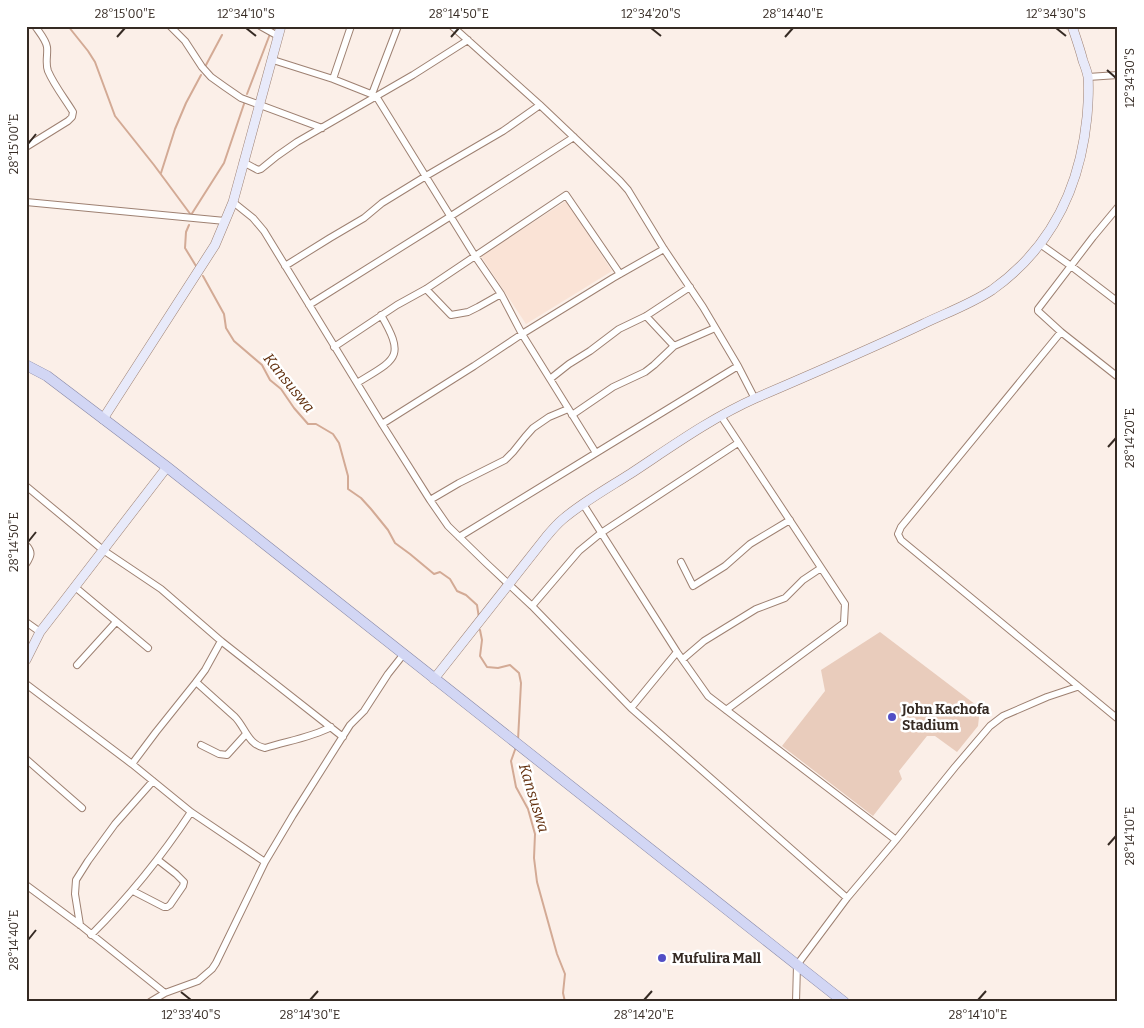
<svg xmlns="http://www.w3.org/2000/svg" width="1144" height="1028" font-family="Bitter,serif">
	<rect width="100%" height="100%" fill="#fbefe8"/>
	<path fill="#fae3d6" d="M566 201 612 271 526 324 481 256Z"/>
	<path fill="#e9ccbc" d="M880 632 980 708 978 726 957 752 935 736H927L899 771 902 779 873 816 782 746 825 691 821 670Z"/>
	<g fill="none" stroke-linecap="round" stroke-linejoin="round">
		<path stroke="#d3aa95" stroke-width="2" d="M68 26 88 51 95 62 115 116 154 165 191 215 224 163 245 101
			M272 27 273 26
			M206 65 222 35
			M247 94 270 34
			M161 173 175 129 186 103 201 75
			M189 225 186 232 185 248 196 266
			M203 276 224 314 226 328 234 341 262 365 270 380 281 389 294 408 308 424H316L333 434 339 443 348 476V489L361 498 371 509 388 530 395 543 410 554 434 574 440 572 450 579 457 591 466 595 477 605 479 618
			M480 630 482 640 480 656 487 667 498 668 510 665 519 673 521 683 518 740
			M516 747 511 761 516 787 528 809 535 834 534 858 537 882 557 954 565 974 563 993 565 1002"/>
		<defs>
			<path id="street" d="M170 26 185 41 202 67 211 77 225 87 241 98 322 128
				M260 26 278 36
				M452 26 540 105 620 181 628 190 664 249 703 307 738 366 755 399
				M273 60 333 79 376 96 475 256 501 294 522 334 596 453 459 537
				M1088 77 1118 75
				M333 79 351 26
				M372 94 398 26
				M26 147 68 121 72 117 73 112C65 99 54 85 48 71 45 63 48 55 47 47 46 40 39 32 35 26
				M243 162 258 170 261 169 277 156 297 142 413 75 468 40
				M26 202 225 221
				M233 202 253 218 264 231 382 424 430 500 448 526 485 562 532 606 631 708 847 898
				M1118 207 1093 237 1038 309V311L1061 332 1118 377
				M1040 244 1071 266 1118 302
				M285 266 330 238 364 218 382 203 426 176 503 131 540 105
				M426 289 451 315 468 312 478 307 501 294
				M309 305 451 216 574 137
				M646 316 674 346
				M1061 332 901 527 898 534 901 540 1118 719
				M334 347 397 305 426 289 566 195 620 274
				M550 379 569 364 590 351 619 329 646 316 690 287
				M357 383C396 359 406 358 381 315
				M572 415 613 387 645 372 654 365 674 346 715 328
				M721 416 845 604 844 623 726 710
				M382 424 474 366 522 334 613 278 664 249
				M596 453 738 366
				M26 486 103 550 161 589 221 641 343 737
				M430 500 459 483 505 460 513 452 525 437 533 428 549 417 568 409
				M583 504 677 652 708 696 896 840
				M26 545C33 552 31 556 26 564
				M681 562 693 586 725 566 750 544 790 520
				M75 587 148 648
				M532 606 579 551 601 533 738 443
				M26 622 40 632
				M683 659 704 641 756 609 785 598 803 580 821 568
				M77 665 116 622
				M196 682 235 717C245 727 248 745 265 748 287 741 310 738 331 727
				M26 684 132 764 191 812 265 862
				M631 708 677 652
				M201 745 219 754 227 755 246 734
				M26 759 82 808
				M132 764 156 732 196 682 205 670 221 641
				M26 885 80 925 165 993
				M133 891 164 907H167L170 905 183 886 184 882 176 874 158 860
				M80 925 75 894 76 880 88 861 115 824 153 781
				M91 935C129 897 162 856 191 812
				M150 1002 165 993 198 981 212 969 216 963 265 862 293 815 350 725 364 711 388 674 403 655
				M796 1002 797 965 847 898 896 840 955 767 990 726 1003 716 1047 697 1077 687"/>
			<path id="secondary" d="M103 419 215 245 233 202 281 26
				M26 660 40 632 64 601 167 467
				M434 679 546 537C551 531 557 524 563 519 583 502 608 488 630 474 671 447 711 418 756 398 812 374 868 350 923 324 946 313 971 304 992 290 1051 248 1080 188 1087 117 1088 105 1089 88 1088 77 1087 71 1085 66 1083 61 1080 49 1076 38 1072 26"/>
			<path id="primary" d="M26 365 47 376 167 467 844 1002"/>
		</defs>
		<use href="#street" stroke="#9e8172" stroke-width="8"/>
		<use href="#secondary" stroke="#9e8172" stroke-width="10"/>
		<use href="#primary" stroke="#8888a6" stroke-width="11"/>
		<use href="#street" stroke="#fff" stroke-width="6"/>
		<use href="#secondary" stroke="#e8eafa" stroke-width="9"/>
		<use href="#primary" stroke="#d2d6f4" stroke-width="10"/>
	</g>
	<path fill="none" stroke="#352a23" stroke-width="2" d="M246 28 256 36M651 28 661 36M1056 28 1066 36M117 37 125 28M451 37 459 28M785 37 793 28M1107 70 1116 78M28 144 36 134M1108 447 1116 438M28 542 36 532M1108 845 1116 836M28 940 36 930M181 992 191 1000M310 1000 318 991M644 1000 652 991M978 1000 986 991"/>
	<g fill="#524ec5" stroke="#fff" stroke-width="2">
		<circle cx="892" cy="717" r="5"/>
		<circle cx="662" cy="958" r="5"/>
	</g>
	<g text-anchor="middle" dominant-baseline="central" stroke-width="5" stroke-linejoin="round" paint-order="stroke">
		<g font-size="14" font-weight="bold" fill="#352a23" stroke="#fff" text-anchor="start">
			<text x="902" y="709">John Kachofa<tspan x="902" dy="16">Stadium</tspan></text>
			<text x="672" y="958">Mufulira Mall</text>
		</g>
		<g font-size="15" font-style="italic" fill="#602d0b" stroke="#fff">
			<text transform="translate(289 383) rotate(51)">Kansuswa</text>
			<text transform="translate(534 798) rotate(73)">Kansuswa</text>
		</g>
	</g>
	<rect width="1144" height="1028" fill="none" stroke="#ffffff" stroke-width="55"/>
	<rect x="28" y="28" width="1088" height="972" fill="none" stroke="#352a23" stroke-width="2"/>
	<g font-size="12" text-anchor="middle" fill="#352a23">
		<text x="125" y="18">28°15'00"E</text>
		<text x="246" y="18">12°34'10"S</text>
		<text x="459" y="18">28°14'50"E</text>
		<text x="651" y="18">12°34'20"S</text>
		<text x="793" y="18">28°14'40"E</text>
		<text x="1056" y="18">12°34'30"S</text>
		<text transform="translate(1130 78) rotate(-90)" y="4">12°34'30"S</text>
		<text transform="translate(14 144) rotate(-90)" y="4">28°15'00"E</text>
		<text transform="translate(1130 438) rotate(-90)" y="4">28°14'20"E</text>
		<text transform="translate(14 542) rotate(-90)" y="4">28°14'50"E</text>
		<text transform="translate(1130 836) rotate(-90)" y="4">28°14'10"E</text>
		<text transform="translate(14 940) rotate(-90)" y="4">28°14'40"E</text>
		<text x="191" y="1019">12°33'40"S</text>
		<text x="310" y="1019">28°14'30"E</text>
		<text x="644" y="1019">28°14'20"E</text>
		<text x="978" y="1019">28°14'10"E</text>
	</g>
</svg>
